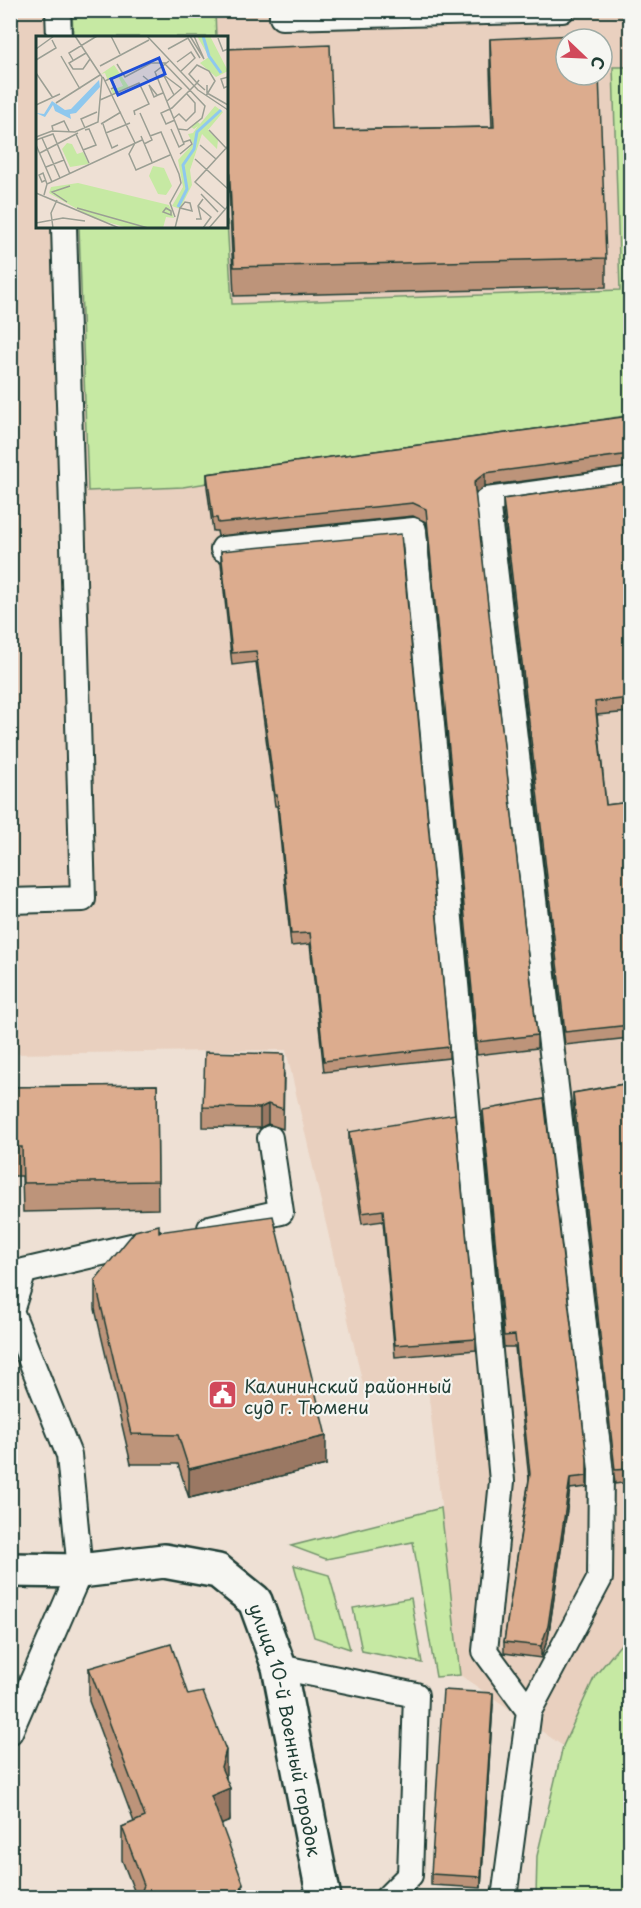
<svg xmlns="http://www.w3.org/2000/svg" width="641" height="1908" font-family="'Playpen Sans',sans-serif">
	<rect width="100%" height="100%" fill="#eee0d4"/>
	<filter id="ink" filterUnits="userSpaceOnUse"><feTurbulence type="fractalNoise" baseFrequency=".0167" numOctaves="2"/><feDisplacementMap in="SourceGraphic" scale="12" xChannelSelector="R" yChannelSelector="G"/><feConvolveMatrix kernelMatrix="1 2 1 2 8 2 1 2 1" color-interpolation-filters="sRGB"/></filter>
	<g filter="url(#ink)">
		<path fill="#e9d0bf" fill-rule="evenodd" d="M10 11H630V1633L595 1676 563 1746 460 1675 428 1389H364L286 1050 11 1054ZM38 38H226V226H38ZM566 39H602V75H566Z"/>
		<path fill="#c6e9a3" stroke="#72936c" stroke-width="1.5" d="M72 11H215L216 37H73Z
			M613 67H630V415L183 487 88 491 79 227 226 226 227 220 232 304 620 290Z
			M441 1508 460 1675 436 1677 413 1542 326 1559 291 1546Z
			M294 1565 329 1575 350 1649 314 1637Z
			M411 1598 422 1663 362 1651 353 1608Z
			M630 1633V1897H536L537 1856 563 1746 595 1676Z"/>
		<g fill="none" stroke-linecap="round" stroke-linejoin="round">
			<defs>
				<path id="lane" d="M58 10 59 38
					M282 10V17L562 10
					M223 549 414 530 502 1481 485 1651 529 1711
					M10 901 83 899 64 226
					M210 1228 281 1212 270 1138
					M279 1667 416 1695 410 1875 387 1898
					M10 1732 80 1571 69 1455 11 1311 24 1271 153 1241
					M504 1898 529 1711 600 1578 601 1469 487 500 630 480"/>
				<g id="street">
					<path id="s1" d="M10 1570 80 1571 164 1561 218 1571 255 1601 279 1667 324 1898"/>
				</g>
			</defs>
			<use href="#lane" stroke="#1f3d34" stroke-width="28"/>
			<use href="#street" stroke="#1f3d34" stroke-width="38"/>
			<use href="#lane" stroke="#f6f6f2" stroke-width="24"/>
			<use href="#street" stroke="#f6f6f2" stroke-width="33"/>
		</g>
		<path fill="#bd947a" stroke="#1f3d34" stroke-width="1.5" d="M490 39 606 258V287L234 296 226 127V49L333 130 492 127 490 68Z
			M630 416V467L485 486 475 494 537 1035V1048L477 1055 426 522 413 516 218 536 217 531H213L207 487V474Z
			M630 481V712L597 715 606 805 630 802V1038L565 1045 503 512V499Z
			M221 551 449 1047V1058L324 1072 310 944 291 946 277 806H275L256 662 232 665 221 563Z
			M284 1074 283 1129 268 1124 260 1128 203 1127V1107Z
			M630 1083V1482L615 1484 573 1106V1093Z
			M157 1085 158 1209 23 1212 22 1176H10V1087Z
			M483 1110 587 1459V1487L570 1489 548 1638 541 1658 504 1653V1642L529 1479 515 1347H504L483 1121Z
			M349 1132 476 1339V1350L395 1357 383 1221 362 1224 349 1143Z
			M159 1232 326 1465 189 1498 178 1464H131L95 1309V1280Z
			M89 1668 188 1695 226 1778 230 1821 221 1824 243 1898H137L122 1860V1827L134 1822 89 1701Z
			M493 1704 481 1888 431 1885V1874Z"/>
		<path fill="#9a7863" stroke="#1f3d34" stroke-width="1.5" d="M485 473V486L474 495V482Z
			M268 1104V1124L260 1128V1108Z
			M326 1436V1465L189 1498V1469Z
			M570 1478V1489L548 1638 541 1658V1646Z
			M493 1693V1704L481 1888V1877Z
			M226 1750V1783L230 1788V1821L211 1829V1796Z
			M243 1883V1898H238Z"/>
		<path fill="#dcac8e" stroke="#1f3d34" stroke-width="1.5" d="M597 34V39H566V75H599L606 258 234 267 226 98V49L330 45 333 130 494 127 490 39Z
			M630 416V454L485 473 474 482 537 1035 477 1042 426 509 413 503 218 523 217 518H213L207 474Z
			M630 481V698L595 702 606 805 630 802V1025L565 1032 503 499Z
			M401 534 449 1047 324 1061 310 933 291 934 277 795H275L256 651 232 653 221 551Z
			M205 1052 284 1054 283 1109 268 1104 260 1108 203 1107Z
			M630 1083V1469L615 1470 573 1093Z
			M157 1085 158 1181 23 1183 22 1147H10V1087Z
			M544 1099 587 1459V1476L570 1478 548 1626 541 1646 504 1642 530 1474 515 1335 504 1336 483 1110Z
			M455 1114 476 1339 395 1345 383 1210 362 1213 349 1132Z
			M273 1216 326 1436 189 1469 178 1435 131 1434 95 1280 135 1231 159 1225V1232Z
			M171 1644 188 1695 203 1692 226 1750 221 1767 230 1788 211 1796 243 1883 238 1898H139L144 1885 122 1827 145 1817 89 1668Z
			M443 1690 493 1693 481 1877 431 1874Z"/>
	</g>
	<defs>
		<symbol id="civic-square" viewBox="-11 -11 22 22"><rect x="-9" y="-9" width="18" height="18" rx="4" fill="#d1495b" stroke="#f6f6f2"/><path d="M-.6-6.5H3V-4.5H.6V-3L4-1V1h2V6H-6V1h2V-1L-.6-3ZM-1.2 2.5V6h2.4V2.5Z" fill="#fff"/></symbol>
	</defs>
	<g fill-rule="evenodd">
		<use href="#civic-square" x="206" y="1378" width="33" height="33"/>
	</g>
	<g text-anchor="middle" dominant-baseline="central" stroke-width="4.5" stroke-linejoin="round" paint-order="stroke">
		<g font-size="18" fill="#1f3d34" stroke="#f6f6f2" text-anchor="start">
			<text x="244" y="1385">Калининский районный<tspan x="244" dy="21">суд г. Тюмени</tspan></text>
		</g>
		<g font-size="18" fill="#1f3d34" stroke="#f6f6f2">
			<text stroke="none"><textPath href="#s1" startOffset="390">улица 10-й Военный городок</textPath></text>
		</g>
	</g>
	<g transform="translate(36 36)">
		<rect width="192" height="192" fill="#eee0d4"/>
		<path d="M161 0H167L171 10 168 0H174L192 35 180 41 164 27 173 21ZM78 29 93 51 77 58 75 54 87 50 82 40 71 43 75 53 69 37 65 38ZM179 70 187 76 172 94 182 104 181 113 166 98 154 134 156 149 144 173 136 170 147 151 142 124 157 108 152 98 157 97 162 90 158 93 155 91 161 85 164 88ZM31 107 36 108 41 118 47 116 53 128 34 131 26 113ZM117 130 128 132 136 150 130 159 122 158 113 140ZM42 147 133 169 138 182 130 181 127 192H92L57 182 13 157 15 151Z" fill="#c6e9a3"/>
		<path d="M63 44 64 51 40 77 34 78 35 83 19 75 17 69 9 81 0 77 8 78 16 65 29 74 35 73Z" fill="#8fc8ee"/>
		<path fill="none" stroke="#8fc8ee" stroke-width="3" d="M167 0 173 20 185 37M142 171 151 153 147 129 158 113 161 96 185 74"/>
		<path fill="none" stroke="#9b9f94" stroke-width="1.5" d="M75 0 84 18M111 0 162 54 192 74M154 0 168 23 158 0M182 2 187 15 192 13M0 13 18 0M132 13 152 2 164 22M50 17 33 27 37 33H47L54 23M25 20 44 53M0 24 20 12 16 4M37 24 33 17 61 0M133 25 119 36 148 108 143 111 135 93M141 26 155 16 159 22 144 36M81 28 89 41 115 27H130M129 28 169 70 166 82 151 94 142 93M64 30 113 4M0 37 17 62M107 40 113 45 128 40 138 59M129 40 145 52M67 41 99 107 93 118 100 134 134 119M192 41 185 43 188 52 192 50M163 44 161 47 153 38 161 29 173 35 179 45 170 60M69 45 75 42 79 51 75 53M171 49V57L192 69M121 59 113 49 118 61 122 59 127 57M64 64 103 47 113 68 98 75 99 79M131 65 146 52M20 67 64 39M0 69 24 58M104 77 116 104 108 108M138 82 143 78 150 85 159 76V67L151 58M139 84 130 88 125 77 136 72 161 47 169 54M65 88 85 76M67 88 70 97 94 87M49 92 45 83 61 76M17 94 16 90 28 85 33 95M173 94 191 113M70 97 76 112 82 109M40 98 53 127M105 100 116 126M114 100 125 96 143 138 145 147 134 167 139 181M0 101 16 95 39 96 62 86 66 41 39 0M6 102 24 142M0 104 17 98 34 138M0 109 16 146M164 109 180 123M47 114 60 109 53 93 49 94M4 117 42 97M144 118 156 108 154 104 148 106M159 123 192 153M10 131 28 124M10 144 6 146 3 139 7 137 11 148M0 157 83 192M165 158 182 176M8 159 11 148 106 104M31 166 16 156 34 150M162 170 175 181 167 192M41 172 112 192M130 172 135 175V179L127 176ZM189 173 159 146 192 110M160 183H165L162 170 167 163M0 187 27 182 49 185M17 192 15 177 21 164M139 192 144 172 156 175 154 167 149 166 144 172M173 192 192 170"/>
		<path fill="#1d4ed8" fill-opacity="0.15" stroke="#1d4ed8" stroke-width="3" d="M123 22 129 38 82 59 75 43Z"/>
		<rect width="192" height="192" fill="none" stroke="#1f3d34" stroke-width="3"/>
	</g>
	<rect width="641" height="1908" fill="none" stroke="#f6f6f2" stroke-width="36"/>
	<rect x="18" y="18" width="605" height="1872" fill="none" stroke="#1f3d34" stroke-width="2" filter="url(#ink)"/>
	<g transform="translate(584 57) rotate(113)"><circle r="28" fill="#f6f6f2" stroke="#a0aca6" stroke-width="1.5"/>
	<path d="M0-4.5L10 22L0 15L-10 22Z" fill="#d1495b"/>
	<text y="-9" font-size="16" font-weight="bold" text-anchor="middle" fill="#1f3d34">С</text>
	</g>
</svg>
